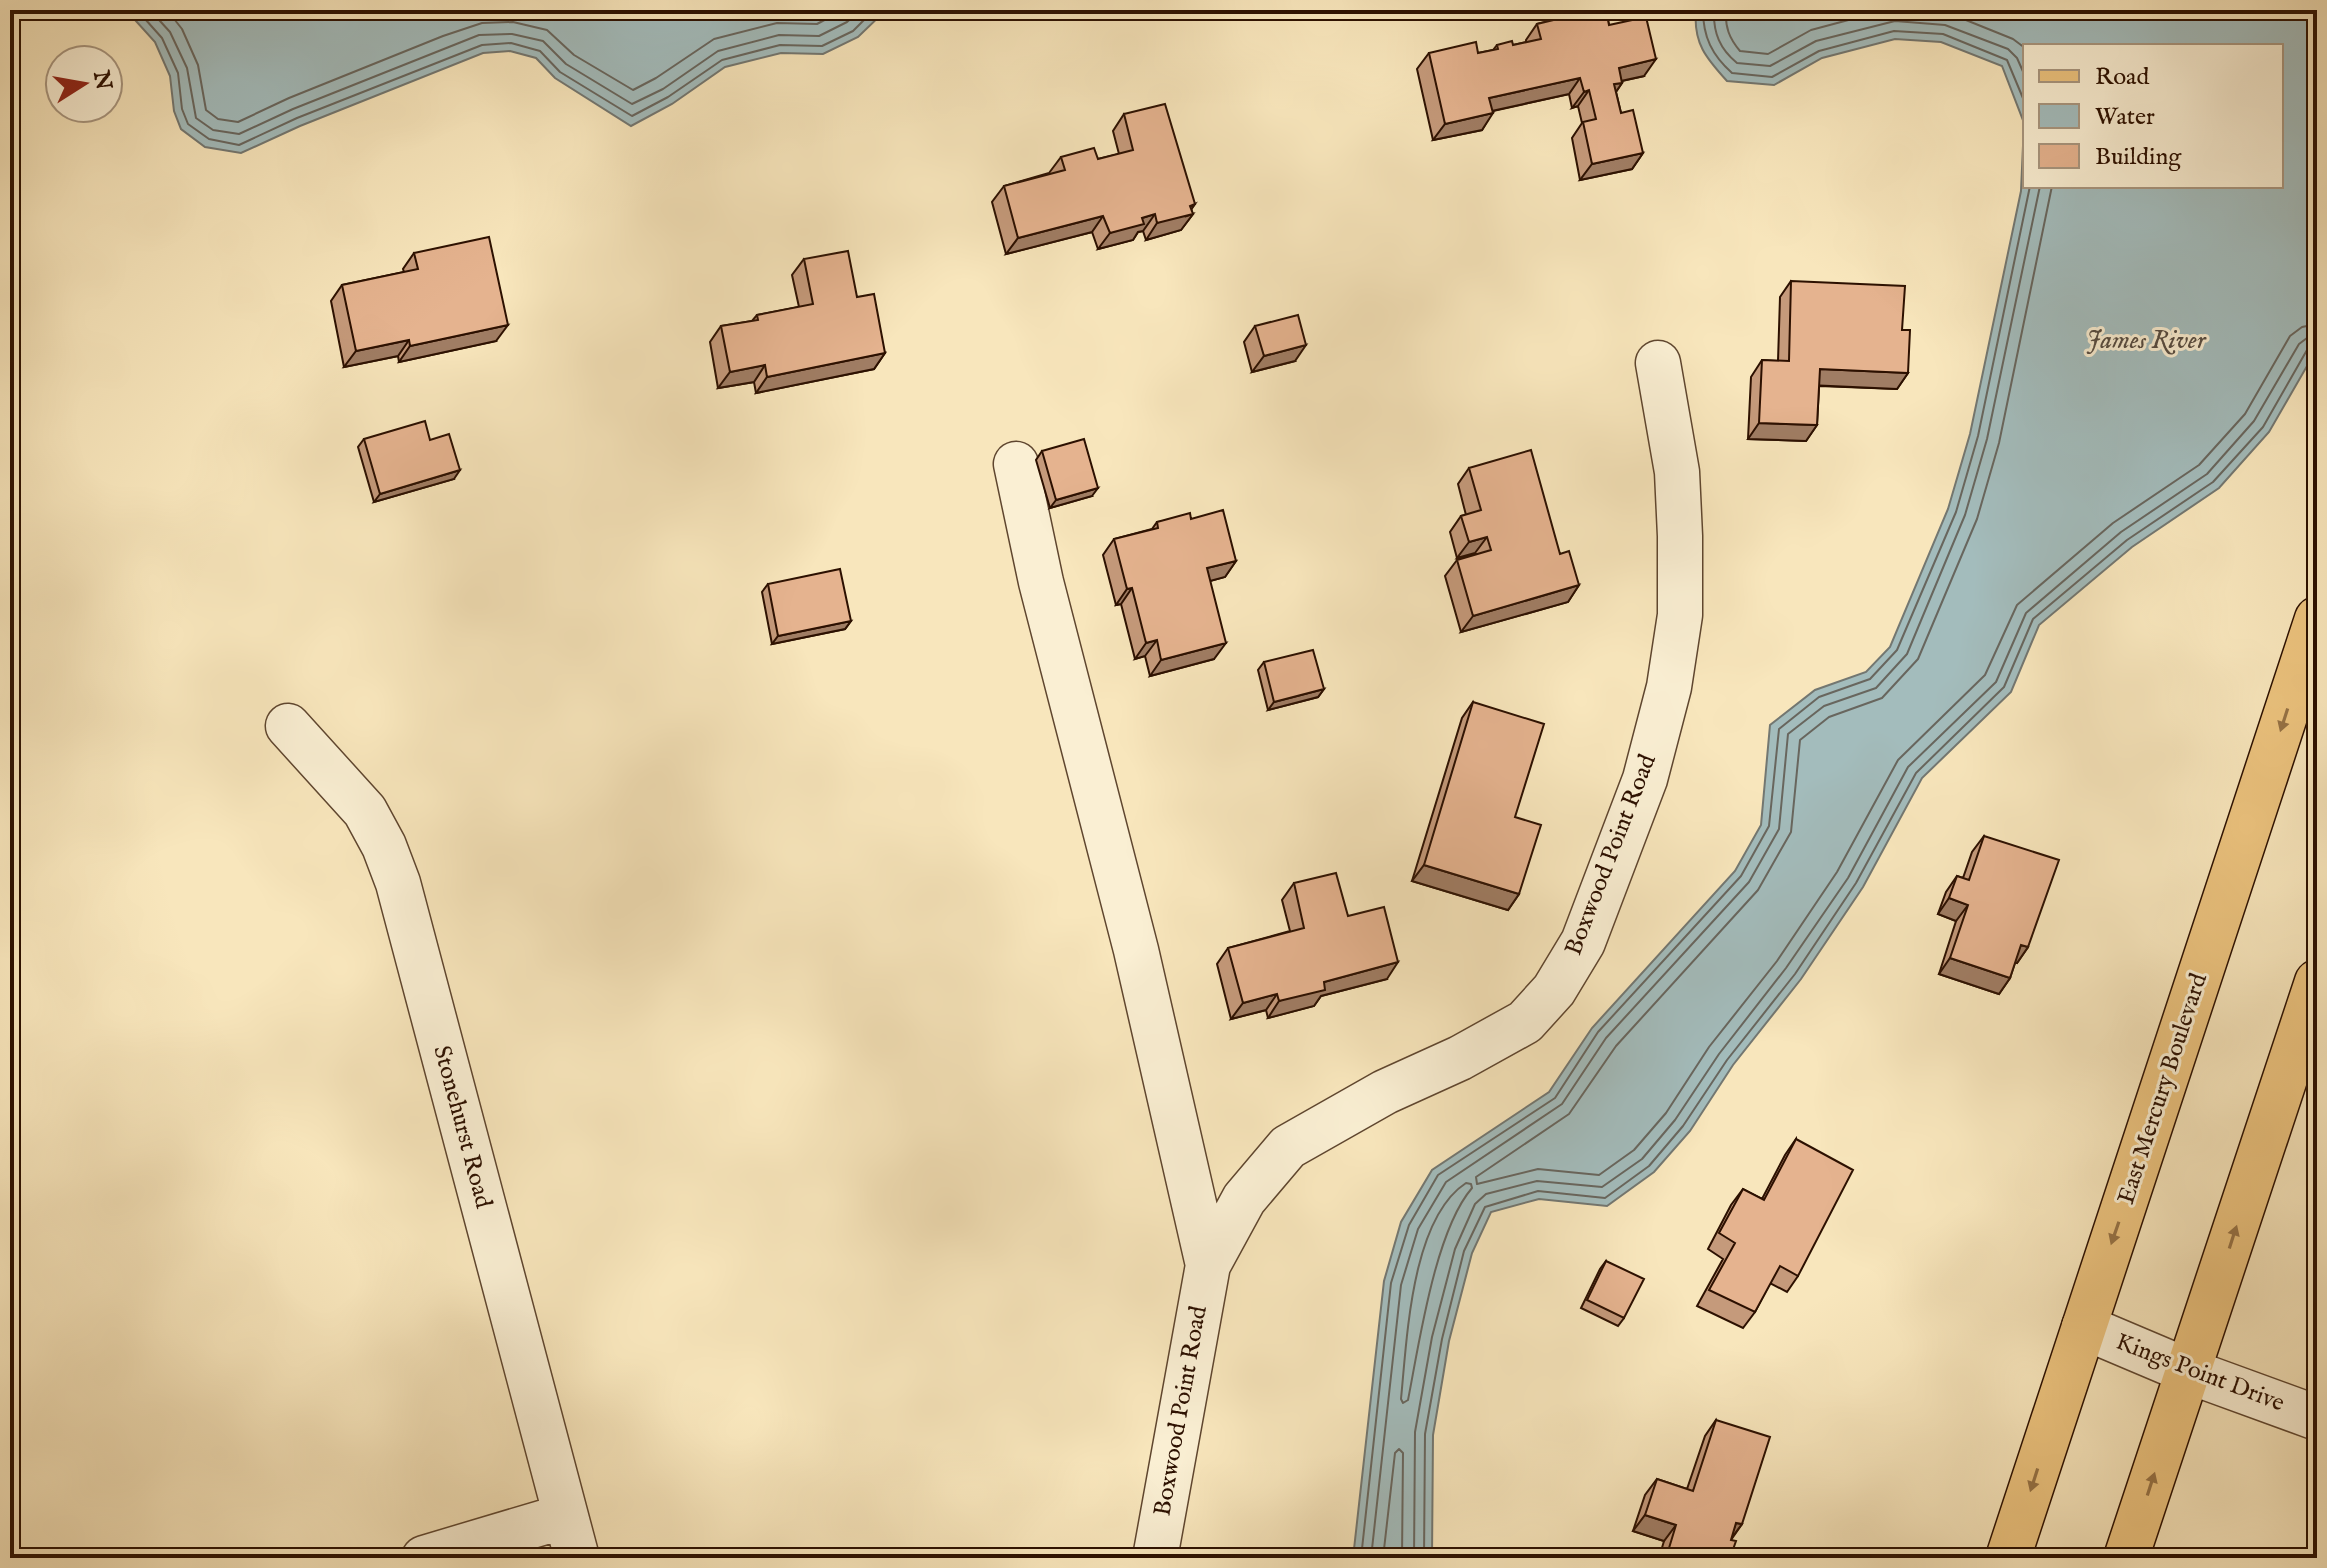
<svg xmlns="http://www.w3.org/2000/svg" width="2327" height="1568" font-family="'IM FELL English',serif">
	<rect width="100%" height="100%" fill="#f8e6bc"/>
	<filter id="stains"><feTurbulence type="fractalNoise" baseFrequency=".0025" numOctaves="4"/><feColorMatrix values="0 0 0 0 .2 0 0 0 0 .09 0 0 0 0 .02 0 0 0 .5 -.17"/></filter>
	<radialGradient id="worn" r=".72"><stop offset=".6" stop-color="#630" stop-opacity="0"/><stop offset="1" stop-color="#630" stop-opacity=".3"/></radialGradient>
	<path fill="#a3bcbc" stroke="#737771" stroke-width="2" fill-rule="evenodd" d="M126 10H886L858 37 823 54 781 53 725 67 672 104 631 126 555 78 536 58 510 51 483 53 300 126 241 153 205 147 181 129 174 111 170 76 155 42Z
		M1696 10H2317V341L2314 354 2269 432 2219 488 2132 547 2039 625 2011 692 1922 778 1863 887 1801 979 1733 1065 1690 1131 1654 1172 1607 1206 1539 1199 1491 1212 1472 1253 1449 1341 1433 1435 1432 1558H1353L1384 1281 1401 1222 1432 1170 1549 1092 1592 1028 1735 871 1761 825 1770 725 1815 690 1866 672 1890 647 1948 509 1970 434 2021 191 2024 123 2002 66 1941 42 1895 39 1822 58 1774 85 1727 81C1706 58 1693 43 1696 10ZM2025 46H2281V186H2025Z"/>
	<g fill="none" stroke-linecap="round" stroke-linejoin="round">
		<path stroke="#68665e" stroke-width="2" d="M137 10 162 38 178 73 182 109 188 124 209 139 239 145 297 118 482 45 511 43 540 51 560 72 632 116 668 97 722 60 780 45 822 46 853 31 874 10
			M150 10 170 32 187 68 196 118 213 130 239 134 293 109 479 35 512 34 543 41 566 64 632 104 663 89 718 51 779 35 819 36 847 22 860 10
			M167 10 182 29 198 65 206 110 218 119 238 122 289 98 443 36 482 23 513 22 547 30 574 55 633 90 656 78 714 39 777 23 817 24 843 10
			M1703 10C1703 37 1712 55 1732 73L1772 77 1819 51 1894 31 1943 34 2007 60 2025 103
			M1714 10C1713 33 1720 49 1737 63L1770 66 1816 41 1895 21 1945 25 2008 49 2017 58 2025 76
			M1726 10C1725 27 1729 38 1740 51L1768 54 1811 30 1886 10
			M1915 10 1951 14 2013 39 2025 48
			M2052 186 1999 443 1977 519 1918 659 1882 698 1829 717 1800 740 1791 832 1758 890 1616 1046 1569 1114 1476 1177 1477 1184 1538 1169 1599 1175 1634 1150 1666 1113 1709 1047 1777 961 1837 872 1898 760 1985 675 2017 605 2113 523 2199 465 2245 414 2290 336 2302 327 2317 324
			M1466 1183 1471 1184 1472 1188C1435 1231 1419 1344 1408 1400L1403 1403 1401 1399C1407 1339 1411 1219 1466 1183Z
			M1361 1558 1391 1283 1409 1225 1438 1175 1555 1098 1598 1032 1741 876 1769 826 1779 729 1819 697 1870 679 1897 650 1956 512 1978 436 2030 186
			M1371 1558 1401 1285 1418 1229 1446 1182 1562 1104 1606 1038 1749 882 1779 829 1788 734 1824 706 1876 688 1907 654 1965 515 1987 439 2040 186
			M1383 1558 1395 1453 1399 1449 1403 1453 1402 1558
			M1414 1558 1415 1432 1432 1337 1455 1249 1475 1204 1486 1194 1537 1181 1602 1187 1642 1159 1675 1120 1719 1054 1786 968 1848 878 1908 767 1996 682 2026 613 2121 532 2207 474 2254 421 2299 344 2307 338 2317 336
			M1424 1558 1425 1434 1442 1339 1464 1251 1485 1207 1538 1191 1605 1198 1649 1166 1683 1126 1727 1060 1795 974 1856 883 1916 773 2004 687 2033 619 2127 540 2213 482 2263 427 2307 350 2317 346"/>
		<defs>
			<path id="street" d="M1016 464 1041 582 1136 950 1208 1265
				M288 726 365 811 384 846 398 883 577 1558
				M2084 1327 2188 1371 2317 1418
				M424 1558 565 1516
				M1155 1558 1208 1265 1244 1199 1288 1147 1385 1092 1460 1058 1525 1022 1554 990 1583 942 1645 779 1669 687 1680 615V536L1677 472 1658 363"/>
			<path id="primary" d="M2008 1558 2317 619
				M2126 1558 2317 982"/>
		</defs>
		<use href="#street" stroke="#5f462f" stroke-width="47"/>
		<use href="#primary" stroke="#2c1000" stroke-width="47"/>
		<use href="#street" stroke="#faefd3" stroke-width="44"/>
		<use href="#primary" stroke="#ecc37e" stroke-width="44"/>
	</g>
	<path fill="#c59a7b" stroke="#2c1000" stroke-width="2" d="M1560 10H1606L1609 25 1644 76 1622 81V83L1616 92 1621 113 1643 153 1632 169 1580 180 1572 138 1582 123 1578 106 1572 108 1569 94 1493 111 1482 130 1433 140 1417 69 1429 53H1478L1493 50 1497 45H1513L1526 42V40L1537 24 1553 20Z
		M1124 114 1195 204 1191 209 1193 214 1181 230 1146 240 1143 231 1138 232 1133 240 1098 249 1092 232 1006 254 992 202 1004 186 1049 173 1061 157 1098 159 1119 154 1113 131Z
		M414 253 496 341 399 362 398 356 344 367 331 301 342 285 404 272 403 269Z
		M804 259 857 297 885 353 874 369 756 393 754 382 718 388 710 342 721 326 752 321 757 315 799 307 792 275Z
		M1791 281 1908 373 1897 389 1819 386 1817 425 1806 441 1748 439 1751 377 1762 360 1778 361 1780 297Z
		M1255 326 1295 361 1252 372 1244 342Z
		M364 439 430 440 454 479 374 502 358 447Z
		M1042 451 1092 496 1050 508 1036 460Z
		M1469 468 1560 554 1579 585 1568 602 1461 632 1445 576 1457 560 1476 554 1475 553 1457 558 1450 532 1461 516 1466 515 1458 484Z
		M1191 519 1236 561 1225 577 1210 581 1214 659 1150 676 1145 656 1135 659 1121 604 1116 605 1103 555 1114 539 1152 529 1157 522Z
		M768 584 851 621 845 629 772 644 762 592Z
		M1264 662 1324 689 1318 697 1268 710 1258 670Z
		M1473 702 1515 817 1519 894 1508 910 1412 881 1462 718Z
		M1984 836 2028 947 2017 963H2015L2010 978 1999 994 1939 974 1956 921 1938 914 1946 892 1957 876 1963 878 1972 852Z
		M1294 883 1348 916 1387 979 1321 996 1314 1006 1268 1018 1266 1010 1231 1019 1217 964 1228 948 1290 931 1282 900Z
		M1796 1139 1798 1276 1787 1292 1770 1283 1755 1312 1743 1328 1697 1306 1723 1259 1708 1249 1731 1205 1743 1189 1762 1199 1785 1155Z
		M1606 1261 1624 1318 1618 1326 1581 1308 1600 1269Z
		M1716 1420 1742 1524 1731 1540 1730 1558H1659L1664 1541 1633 1531 1645 1495 1657 1479 1687 1489 1705 1436Z"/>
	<path fill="#a07d64" stroke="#2c1000" stroke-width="2" d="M1656 59 1644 76 1607 84 1619 68Z
		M1580 78 1569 94 1478 114 1489 98Z
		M1622 83 1611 99 1614 84Z
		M1589 90 1578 106 1572 108 1584 92Z
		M1493 113 1482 130 1433 140 1445 124Z
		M1643 153 1632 169 1580 180 1592 164Z
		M1195 204 1187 216 1193 214 1181 230 1146 240 1157 223Z
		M1155 214 1143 231 1138 232 1133 240 1098 249 1110 233 1142 218Z
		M1103 216 1092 232 1006 254 1018 238Z
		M508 325 496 341 399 362 410 346Z
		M409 340 398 356 344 367 356 351Z
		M1306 345 1295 361 1252 372 1264 356Z
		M885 353 874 369 756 393 767 377Z
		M765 365 754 382 718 388 730 372Z
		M1820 369 1908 373 1897 389 1808 385Z
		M1759 423 1817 425 1806 441 1748 439Z
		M460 470 454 479 374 502 380 494Z
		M1098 488 1092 496 1050 508 1056 500Z
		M1487 537 1475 553 1457 558 1469 542Z
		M1236 561 1225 577 1195 585 1207 568Z
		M1579 585 1568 602 1461 632 1473 616Z
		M1132 588 1121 604 1116 605 1127 589Z
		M851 621 845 629 772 644 778 636Z
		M1157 640 1145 656 1135 659 1146 643Z
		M1226 643 1214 659 1150 676 1161 660Z
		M1324 689 1318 697 1268 710 1274 702Z
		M1424 865 1519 894 1508 910 1412 881Z
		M1949 898 1968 905 1956 921 1938 914Z
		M2021 945 2028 947 2017 963 2010 961Z
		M1950 958 2010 978 1999 994 1939 974Z
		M1398 962 1387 979 1321 996 1314 1006 1268 1018 1279 1001 1324 982Z
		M1277 994 1266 1010 1231 1019 1243 1003Z
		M1645 1515 1676 1525 1664 1541 1633 1531Z
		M1736 1523 1742 1524 1730 1540Z"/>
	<path fill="#e5b38f" stroke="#2c1000" stroke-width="2" d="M1565 10H1606L1609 25 1646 17 1656 59 1619 68 1622 83 1614 84 1621 113 1633 110 1643 153 1592 164 1583 122 1596 119 1589 90 1584 92 1580 78 1489 98 1493 113 1445 124 1429 53 1476 42 1478 53 1498 49 1497 45 1512 41 1513 45 1541 39 1537 24 1566 17Z
		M1165 104 1195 204 1190 206 1193 214 1157 223 1155 214 1142 218 1144 224 1110 233 1103 216 1018 238 1004 186 1065 170 1061 157 1094 148 1098 159 1133 150 1124 114Z
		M489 237 508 325 410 346 409 340 356 351 342 285 418 269 414 253Z
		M848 251 857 297 874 294 885 353 767 377 765 365 730 372 721 326 758 320 757 315 813 304 804 259Z
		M1791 281 1905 286 1902 330H1910L1908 373 1820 369 1817 425 1759 423 1762 360 1789 361Z
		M1298 315 1306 345 1264 356 1255 326Z
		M425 421 430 440 449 434 460 470 380 494 364 439Z
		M1084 439 1098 488 1056 500 1042 451Z
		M1531 450 1560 554 1569 551 1579 585 1473 616 1457 560 1491 550 1487 537 1469 542 1461 516 1481 510 1469 468Z
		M1223 510 1236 561 1207 568 1226 643 1161 660 1157 640 1146 643 1132 588 1127 589 1114 539 1158 528 1157 522 1190 513 1191 519Z
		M840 569 851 621 778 636 768 584Z
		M1313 650 1324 689 1274 702 1264 662Z
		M1473 702 1544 724 1515 817 1541 825 1519 894 1424 865Z
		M1984 836 2059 860 2028 947 2021 945 2010 978 1950 958 1968 905 1949 898 1957 876 1969 880Z
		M1336 873 1348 916 1384 907 1398 962 1324 982 1325 990 1279 1001 1277 994 1243 1003 1228 948 1304 928 1294 883Z
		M1796 1139 1853 1170 1798 1276 1780 1266 1755 1312 1709 1290 1735 1243 1719 1233 1743 1189 1764 1200Z
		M1606 1261 1644 1279 1624 1318 1587 1300Z
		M1716 1420 1770 1437 1742 1524 1736 1523 1731 1540 1736 1541 1730 1558H1666L1676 1525 1645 1515 1657 1479 1693 1491Z
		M15 1549 18 1558H10V1550Z"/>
	<defs><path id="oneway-solid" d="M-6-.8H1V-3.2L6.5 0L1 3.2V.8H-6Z" transform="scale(2)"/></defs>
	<g fill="#967245">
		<use href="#oneway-solid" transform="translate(2284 720) rotate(108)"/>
		<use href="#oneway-solid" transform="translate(2115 1233) rotate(109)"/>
		<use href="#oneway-solid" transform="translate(2233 1237) rotate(-72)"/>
		<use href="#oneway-solid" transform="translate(2034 1480) rotate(108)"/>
		<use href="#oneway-solid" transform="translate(2151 1484) rotate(-72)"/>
	</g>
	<g text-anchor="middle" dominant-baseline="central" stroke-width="6" stroke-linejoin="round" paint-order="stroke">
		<g font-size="24" fill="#2c1000" stroke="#faefd3">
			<text transform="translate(1611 855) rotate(-69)">Boxwood Point Road</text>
			<text transform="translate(2163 1089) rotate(-72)">East Mercury Boulevard</text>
			<text transform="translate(462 1127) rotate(75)">Stonehurst Road</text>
			<text transform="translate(2200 1373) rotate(21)">Kings Point Drive</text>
			<text transform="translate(1181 1411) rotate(-80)">Boxwood Point Road</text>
		</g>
		<g font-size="26" font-style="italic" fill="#564c42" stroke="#faefd3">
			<text x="2146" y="340">James River</text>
		</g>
	</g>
	<rect width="2327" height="1568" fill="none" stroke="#f8e6bc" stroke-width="40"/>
	<rect x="12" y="12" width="2303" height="1544" fill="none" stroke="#2c1000" stroke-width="4"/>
	<rect x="20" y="20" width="2287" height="1528" fill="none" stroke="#2c1000" stroke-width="2"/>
	<rect x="2023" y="44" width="260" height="144" fill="#faefd3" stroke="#a8967f" stroke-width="2"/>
	<rect x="2039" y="70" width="40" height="12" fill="#ecc37e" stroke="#a8967f" stroke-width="2"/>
	<text x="2095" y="84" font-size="24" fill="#2c1000">Road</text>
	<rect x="2039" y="104" width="40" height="24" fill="#a3bcbc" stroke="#a8967f" stroke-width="2"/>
	<text x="2095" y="124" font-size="24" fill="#2c1000">Water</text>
	<rect x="2039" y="144" width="40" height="24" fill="#e5b38f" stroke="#a8967f" stroke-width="2"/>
	<text x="2095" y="164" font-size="24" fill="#2c1000">Building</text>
	<g transform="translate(84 84) rotate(79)"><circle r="38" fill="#faefd3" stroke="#a8967f" stroke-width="2"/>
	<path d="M0-6L14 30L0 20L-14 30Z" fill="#8f2418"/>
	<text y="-12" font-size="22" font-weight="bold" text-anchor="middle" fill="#2c1000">N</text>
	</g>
	<rect width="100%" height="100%" filter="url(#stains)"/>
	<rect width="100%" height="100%" fill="url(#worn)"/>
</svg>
